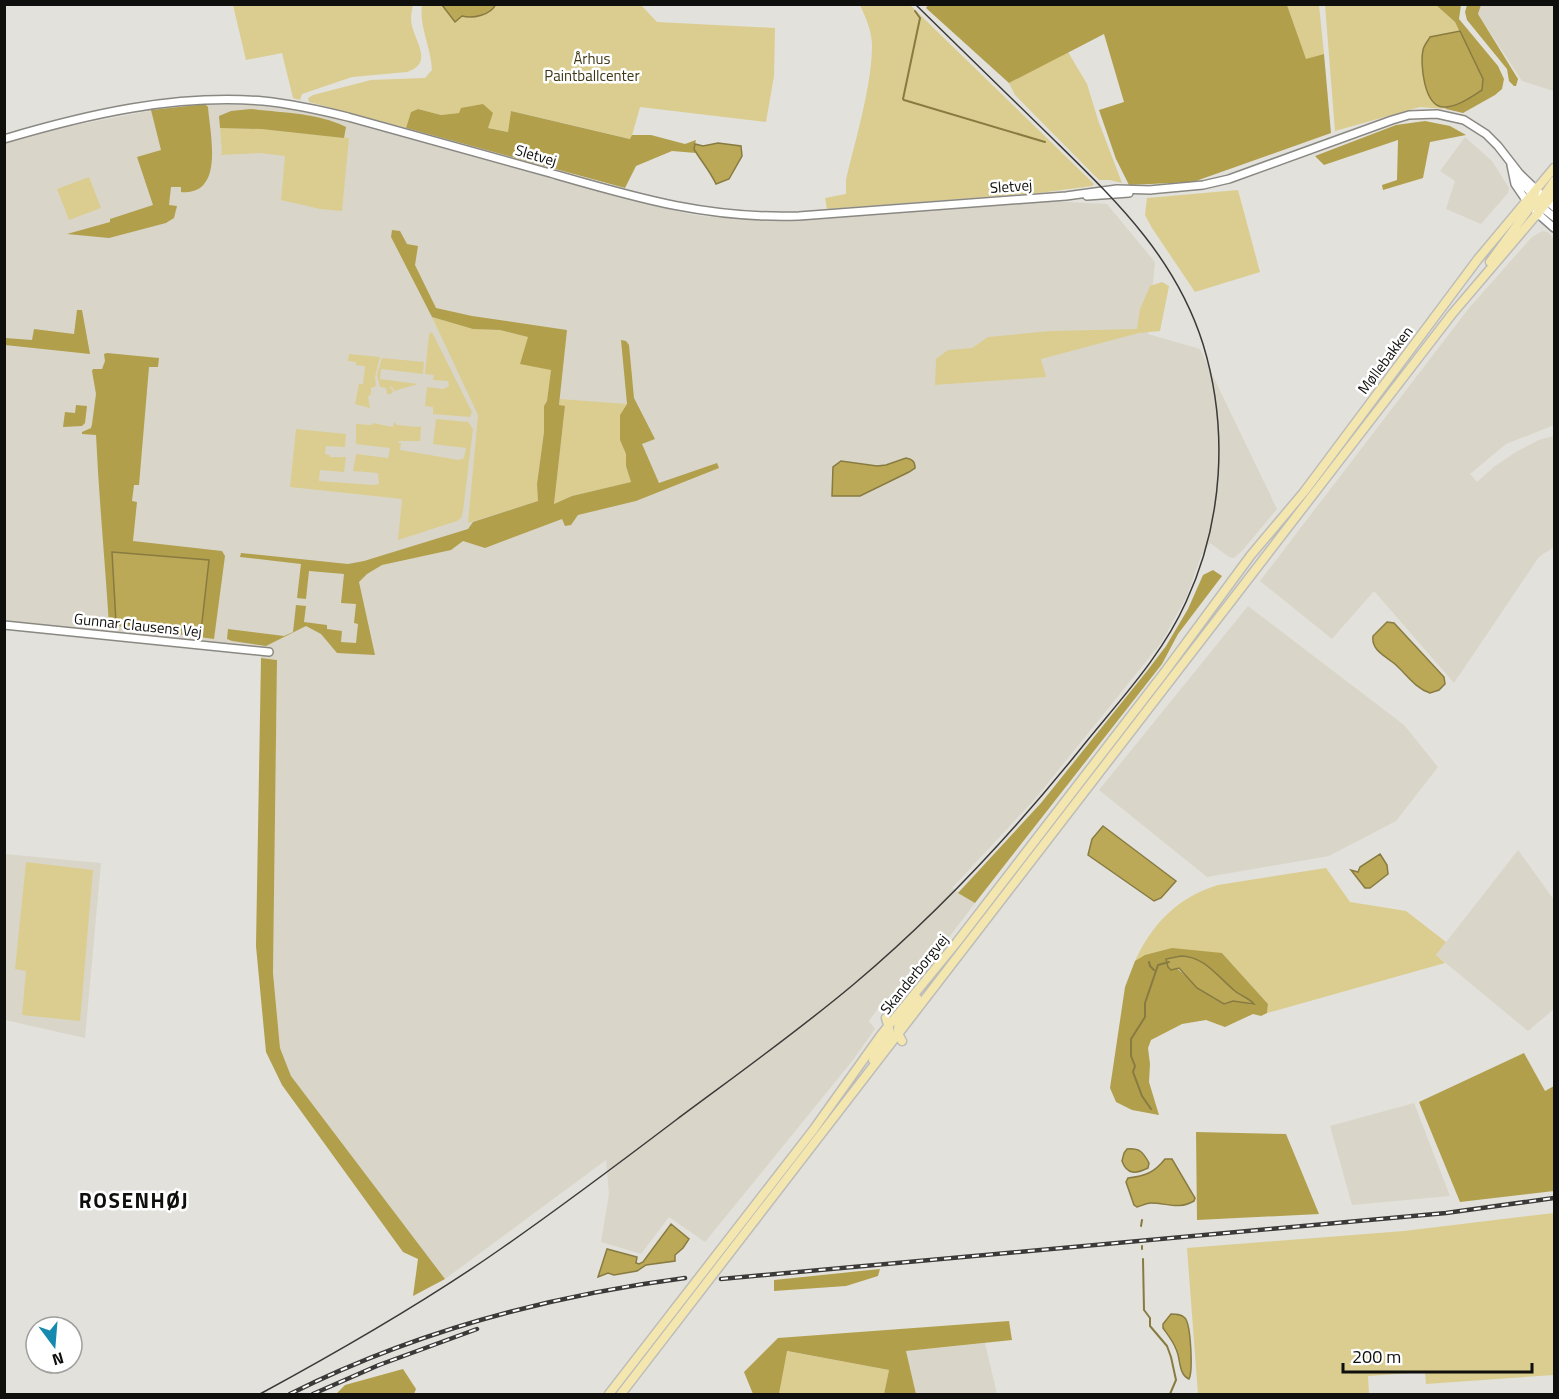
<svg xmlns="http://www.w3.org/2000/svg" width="1559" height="1399" font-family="'Titillium Web',sans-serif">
	<rect width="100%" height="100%" fill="#e2e1db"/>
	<path fill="#d9d6c9" d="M1481 5H1554V91L1522 81 1478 14Z
		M198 105H251L283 108 329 117 647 204 694 215 724 218 800 220 1049 201 1107 204 1155 262 1148 334 1200 349 1277 509 1242 551 1234 558 1229 557 1210 543 1201 556 1186 598 1161 643 1035 799 952 888 975 903 928 965 888 1012 879 1007 869 1021 875 1029 853 1060 705 1242 669 1217 641 1254 601 1242 609 1194 606 1160 445 1279 291 1076 280 1048 273 973 277 660 261 658 263 652 5 624V144L50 130 164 108Z
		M1465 137 1492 161 1509 188 1508 193 1481 224 1446 209 1455 181 1440 171Z
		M1542 231 1548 232 1554 239V425L1506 444 1470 474 1477 482 1495 466 1516 452 1539 440 1554 436V547L1539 557 1454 683 1374 591 1332 639 1260 581 1469 308 1531 238Z
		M1248 606 1404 725 1438 767 1396 821 1329 856 1207 877 1099 790Z
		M1518 850 1554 900V1009L1528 1031 1436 955Z
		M5 854 101 863 85 1038 5 1020Z
		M1414 1103 1450 1196 1352 1205 1330 1126Z
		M985 1343 997 1394H916L906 1351Z"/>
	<path fill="#dbcd8f" d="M539 4H640L657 22 775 28 774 76 766 122 640 107 631 139 511 111 509 132 488 128 459 113 441 115 418 109 411 112 406 128 309 102 308 98 313 95 371 80 425 78 432 70C431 47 419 27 422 5H442L455 22 462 15C473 19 491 15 496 5H537L536 7Z
		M233 5H413C412 9 411 14 411 19 412 40 436 62 407 72L352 77 302 94 300 100 293 98 282 53 246 60Z
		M860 5H910L1094 184 1092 186 1039 193 827 209 825 198 846 194V180C855 141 871 89 872 49 873 34 866 18 860 5Z
		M1287 5H1319L1324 54 1306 60Z
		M1325 5H1436L1455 22 1460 31 1431 37 1434 104 1446 109 1420 107 1335 131Z
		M1068 52 1087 84 1098 120 1122 183 1110 180H1099L1015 95 1009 83Z
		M220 128 261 129 349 138 342 211 320 209 281 200 285 156 260 153 220 155 222 153Z
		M89 177 101 208 69 220 57 189Z
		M1238 190 1260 272 1195 292 1152 228 1145 215 1147 198Z
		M1162 282 1169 286 1160 331 1139 333 1041 359 1046 377 935 385 936 359 948 350 972 348 988 337 1051 331 1137 329 1140 309 1150 286Z
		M432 317 473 329 500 330 529 337 551 370 547 401 544 406V432L537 484 538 501 468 523 478 415Z
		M432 332 472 412 470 417 433 414V407L425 406 427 387 443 389 449 386 448 381 433 380 434 375 425 374 429 334Z
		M349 354 380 357 375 377 376 386 371 388V394L368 397 370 408 355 404 359 384H363L365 366 356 365V362L348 361Z
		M382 358 424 362 423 374 381 369 380 379 418 384 394 391 393 388 389 386 393 391 391 394H387L386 388 380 387 377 375Z
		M560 399 627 404 620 415V440L626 454V466L631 482 572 496 554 504 565 407 559 405Z
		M436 419 468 422 473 429 463 511 461 518 457 521 398 540 402 499 290 487 296 429 346 434 345 447 326 446 325 454 330 455V457H346L344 472 320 470 319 481 373 485 379 484 378 473 353 471 356 454 388 458 390 448 356 444V424L372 425V423L393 427 394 422 397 425 418 427 421 426 420 441H399L398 443H401L400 450 459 460 464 458 466 448 433 444Z
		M26 862 93 870 80 1021 22 1015 26 971 15 969Z
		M1326 868 1350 902 1406 911 1446 942 1436 955 1445 963 1267 1013 1268 1004 1222 953 1135 961C1152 924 1178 897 1218 885Z
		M1554 1213V1375L1426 1384 1425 1372 1368 1376 1369 1394H1198L1187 1248 1404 1231Z
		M786 1351 889 1370 884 1394H779Z"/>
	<path fill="#b19f4c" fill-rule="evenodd" d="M929 4 1287 5 1306 59 1324 54 1331 133 1193 182 1129 185 1116 159 1099 110 1124 102 1104 34 1009 83 926 8Z
		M1436 5H1461L1459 19 1498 66 1504 79 1502 89 1495 95 1463 113 1446 109 1444 107 1465 101 1483 79 1455 22Z
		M1467 5H1481L1478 14 1518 79 1516 86H1514L1509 81 1507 69 1467 20 1465 12Z
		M483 104 493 113 488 128 508 132 511 111 630 139 632 135H651L685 144 696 140 694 149 696 153 672 151 636 166 625 188 406 128 411 112 418 109 441 115 459 113 461 108Z
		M198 105H206L208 107C210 134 225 196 181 192V187H171L169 205 177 206 174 218 166 223 109 238 67 234 110 222V219L153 205 137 157 161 150 151 110Z
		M251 109C282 113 318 113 346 127L344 138 261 129 220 128 219 116 231 111Z
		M1425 121 1450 126 1466 135 1430 142 1423 178 1383 190 1382 185 1397 180 1398 140 1324 165 1315 156 1396 125Z
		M392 230 400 231 407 244 418 246 415 265 436 308 472 316 567 330 559 405 565 406 554 504 572 496 631 482 626 466V454L620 440V415L627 404 621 340 626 341 629 345 634 398 655 439 642 444 659 483 717 463 719 468 636 501 578 515 571 525 565 526 562 519 485 548 463 541 451 550 382 565 367 574 359 582 375 655 337 653 321 634 306 626 266 646 232 641 227 639 228 629 284 636 293 632 296 605 306 606 304 622 327 625V629L342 631 341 642 356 643 358 624 354 623 356 604 341 603 344 574 309 571 306 599 297 598 301 564 240 557 241 553 348 564 364 561 468 529 473 522 538 501 537 484 544 432V406L547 401 551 370 520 364 528 337 500 330 473 329 432 317 391 237Z
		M77 310H82L90 354 5 345V338L32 340 34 329 74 334Z
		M107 353 159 358 158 367H149L139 485H134L132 501 137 502 133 541 222 551 225 556 214 639 109 625C105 562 99 499 96 435L82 434V432L91 428 92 424 96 394 92 371 93 369H102L105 361 104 354Z
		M76 405 87 406 85 423 82 426 63 427 65 412 75 413Z
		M1213 570 1222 576 1178 634 1162 664 975 903 958 893 1041 803 1147 671 1166 646 1188 609 1203 575Z
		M261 658 277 660 273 973 280 1048 291 1076 445 1279 413 1296 418 1259 403 1252 282 1085 266 1052 256 946Z
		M1172 948 1222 953 1268 1004 1267 1013 1261 1016 1253 1014 1225 1027 1206 1020 1182 1024 1151 1040 1148 1048 1150 1064 1149 1082 1159 1115 1132 1110 1116 1102 1110 1088 1125 987 1135 961 1145 955ZM1181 956C1206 956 1219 980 1237 993 1244 998 1249 998 1252 1005 1244 1000 1233 1000 1224 1004 1202 992 1185 975 1166 959Z
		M1524 1053 1545 1091 1554 1086V1191L1460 1202 1419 1102Z
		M1196 1132 1286 1134 1319 1214 1197 1220Z
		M880 1269 878 1276 846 1286 774 1291V1280Z
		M1009 1321 1012 1340 906 1351 916 1394H884L889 1370 787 1351 779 1394H753L744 1372 778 1338Z
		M403 1369 416 1389 414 1394H336L345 1385Z"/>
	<path fill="#bca957" stroke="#887b41" stroke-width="1.5" d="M496 4C491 15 473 19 462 16L455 22 442 5Z
		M1460 31 1483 79 1482 90C1471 97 1456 108 1443 107 1424 106 1420 64 1423 50 1424 45 1428 41 1430 37Z
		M718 143 741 146 742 156 729 179 716 184C710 171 701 161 694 149L695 144 703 146Z
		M906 458C912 459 915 461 915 468L909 472 860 496H832L833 467 841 461 877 466 886 465Z
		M112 552 209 560 201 631 116 622Z
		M1387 622 1394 623 1444 677 1445 684 1439 690 1430 693C1415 688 1407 675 1396 665 1386 656 1371 651 1373 636Z
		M1103 826 1176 881 1161 898 1154 901 1088 855 1092 839Z
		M1380 854 1387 865 1388 874 1370 888H1365L1351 870 1358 872 1360 867Z
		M1181 956C1204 956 1218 977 1235 991 1241 996 1249 998 1254 1004L1233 1001 1224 1004 1197 988 1179 968 1171 970 1168 967 1166 959Z
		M1127 1149C1140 1148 1143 1152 1149 1163L1148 1168C1136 1174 1127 1175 1122 1161L1124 1153Z
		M1165 1159H1172L1195 1198 1194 1201C1179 1210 1167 1203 1151 1203 1147 1203 1141 1206 1137 1207L1134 1205 1126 1182 1128 1178C1145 1176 1154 1173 1165 1159Z
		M671 1224 689 1239 683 1248 675 1255V1261L646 1265 637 1271 614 1275 608 1273 598 1277 607 1249 637 1257 636 1263 639 1264 643 1262Z
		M1171 1314C1176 1314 1181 1314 1185 1318 1191 1325 1193 1371 1189 1379 1178 1374 1181 1359 1176 1349 1173 1341 1168 1335 1163 1328V1324Z"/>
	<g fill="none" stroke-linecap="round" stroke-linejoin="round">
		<path stroke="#887b41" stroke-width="2" d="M915 11 920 18 903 99 904 100 1045 142
			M1149 962 1150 966 1154 970
			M1151 1109 1142 1096 1133 1072 1135 1066 1131 1056V1039L1145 1017V1003L1158 965 1169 962
			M1141 1226 1142 1220
			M1142 1246V1249
			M1143 1259 1144 1310 1150 1318V1326L1167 1346 1171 1357 1176 1380 1170 1394"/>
		<defs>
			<path id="minor" d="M4 139C88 114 175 94 263 101 292 104 320 110 348 117 416 136 483 155 550 173 637 198 707 219 799 216L1066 196 1117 189 1151 190
				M1511 165 1515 184 1528 203
				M1514 174 1523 185 1535 196
				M1149 190 1203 185 1229 179 1392 120 1409 115 1437 114 1464 120 1486 134 1498 146 1519 173 1554 207
				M1087 196 1129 193
				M1539 205 1554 217
				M1536 212 1554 228
				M4 625 269 652"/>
			<path id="major" d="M1538 214V204L1554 181
				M1490 262 1531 206 1535 193
				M902 1041C890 1025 908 1011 917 998
				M873 1060 890 1032 886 1018
				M609 1394 814 1129 881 1035 957 942 1164 673 1251 555 1304 492 1478 259 1554 168
				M621 1394 1452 314 1554 194"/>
		</defs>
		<use href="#minor" stroke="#8a8883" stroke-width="10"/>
		<use href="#major" stroke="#bcbcbb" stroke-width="11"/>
		<use href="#minor" stroke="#fff" stroke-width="7"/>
		<use href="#major" stroke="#f3e6ae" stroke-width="8"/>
		<path stroke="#3b3a38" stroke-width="1.5" d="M260 1394C343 1349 425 1302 502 1248 561 1207 618 1164 676 1120 735 1076 797 1032 854 984 937 914 1010 836 1078 752 1116 704 1161 658 1186 602 1223 522 1229 429 1203 344 1175 255 1113 198 1048 134 1004 91 960 48 915 4"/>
		<defs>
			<path id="rail" d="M721 1279 1446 1213 1554 1198
				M290 1394C414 1332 547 1296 685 1278
				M313 1394 379 1365 477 1329"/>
		</defs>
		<use href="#rail" stroke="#3b3a38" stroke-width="4.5"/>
		<use href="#rail" stroke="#fff" stroke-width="2" stroke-dasharray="7" stroke-linecap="butt"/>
	</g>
	<g text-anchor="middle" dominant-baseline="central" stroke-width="5" stroke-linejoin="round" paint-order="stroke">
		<g font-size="15" fill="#3f3713" stroke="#fff">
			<text x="592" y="58">Århus<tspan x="592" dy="17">Paintballcenter</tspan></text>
		</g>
		<g font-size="15" fill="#0f0f0d" stroke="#fff">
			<text transform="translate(536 155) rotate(16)">Sletvej</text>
			<text transform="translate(1011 186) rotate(-4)">Sletvej</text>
			<text transform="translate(1385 360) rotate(-53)">Møllebakken</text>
			<text transform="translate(138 625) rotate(6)">Gunnar Clausens Vej</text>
			<text transform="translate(914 974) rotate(-51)">Skanderborgvej</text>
		</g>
		<g font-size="21" font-weight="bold" letter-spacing="1.5" fill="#0f0f0d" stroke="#fff">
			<text x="134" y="1200">ROSENHØJ</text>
		</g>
	</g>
	<rect width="1559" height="1399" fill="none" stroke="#0f0f0d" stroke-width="12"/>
	<g transform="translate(54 1345) rotate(164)"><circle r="28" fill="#ffffff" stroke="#9f9f9e" stroke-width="1.5"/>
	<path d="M0-4.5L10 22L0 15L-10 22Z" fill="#168aae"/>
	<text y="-9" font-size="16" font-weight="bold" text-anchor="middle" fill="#0f0f0d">N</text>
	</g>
	<path d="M1343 1363v9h189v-9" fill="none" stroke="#0f0f0d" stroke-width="3"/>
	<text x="1352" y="1363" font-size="18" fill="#0f0f0d" stroke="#ffffff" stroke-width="4.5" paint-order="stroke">200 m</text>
</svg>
